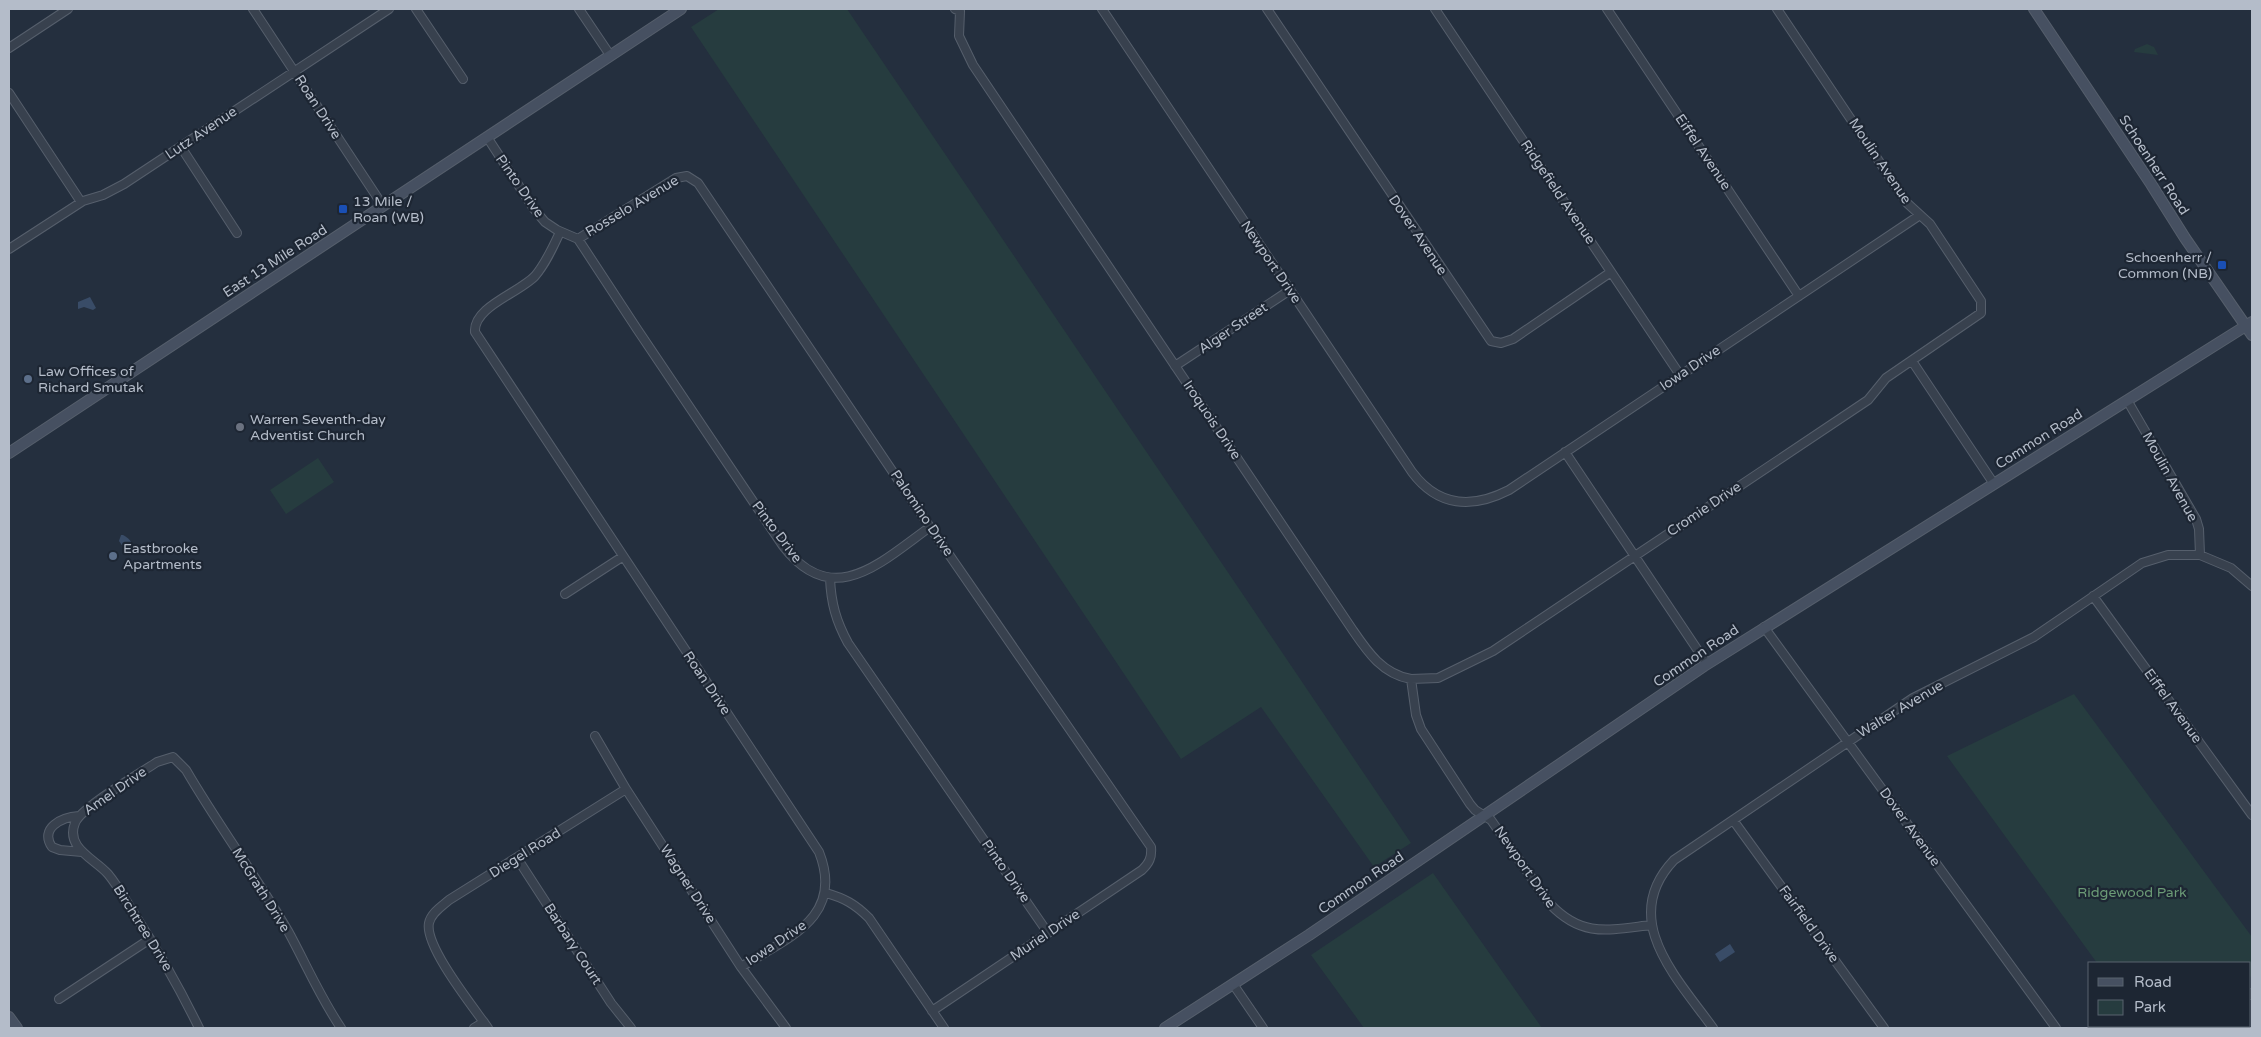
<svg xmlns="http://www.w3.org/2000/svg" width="2261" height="1037" font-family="'Varela Round',sans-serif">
	<rect width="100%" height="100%" fill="#242f3e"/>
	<path fill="#263c3f" d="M719 9H847L1411 843 1374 867 1261 707 1181 759 691 27Z
		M2147 44 2154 47 2158 55 2134 52 2135 49Z
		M318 458 334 482 286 514 270 490Z
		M2074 694 2252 937V976L2250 977V963H2097L1947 756Z
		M1433 873 1542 1028H1364L1311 955Z"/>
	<path fill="#394c67" d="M90 297 96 308 93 310 84 307 78 309V302Z
		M121 535H123C129 538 135 544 132 551H126L119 541Z
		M1730 944 1735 952 1720 962 1715 954Z"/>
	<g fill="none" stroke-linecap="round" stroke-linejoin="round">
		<defs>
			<path id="street" d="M253 9 383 206
				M416 9 463 79
				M579 9 610 55
				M955 9 960 11 959 36 973 65 1352 629C1367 651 1382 674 1411 679L1416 715 1421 729 1470 804 1475 810 1491 820 1550 904C1582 938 1609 930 1651 925
				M1102 9 1412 472C1438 507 1472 509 1509 490L1920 215
				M1267 9 1491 341 1501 343 1513 339 1611 272
				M1435 9 1680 375
				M1607 9 1799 296
				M9 48 68 9
				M9 93 81 202
				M487 137 534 209 545 222 557 230 578 239 637 329 783 546C833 611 881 562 930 527
				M181 147 237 233
				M560 232C553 247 546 263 535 276 519 293 473 307 475 332L819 852C845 918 787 938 741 967
				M578 239 676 178 687 176 698 183 930 527 1151 847C1152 858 1149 863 1142 870L932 1011
				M9 249 83 201 103 195 124 184 389 9
				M1912 361 1994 484
				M1175 366 1290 290
				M2127 400 2196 519 2199 529 2200 555
				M1565 452 1707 664
				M830 578C831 603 836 621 848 643L1048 933
				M565 594 622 557
				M2093 596 2252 815
				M1764 627 2056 1028
				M1411 679 1438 678 1493 651 1868 400 1886 378 1981 313V301L1930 224 1907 203 1777 9
				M595 736 626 789 741 967 786 1028
				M79 816C62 817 39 828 52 847L60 850 82 852
				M1733 820 1884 1028
				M517 858 611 1003 631 1028
				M826 893C844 898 855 904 869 918L944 1028
				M1233 984 1263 1028
				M2250 995 2252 993
				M59 999 150 939
				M2229 1026 2231 1028
				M199 1028C180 989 159 952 135 915 126 901 118 886 108 874 95 859 65 848 75 823 81 807 141 773 157 762L173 757 186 770C218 825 256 876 288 931 306 964 320 997 341 1028
				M474 1028 484 1022
				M488 1028C474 1008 424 946 429 923 431 913 442 906 449 900L626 789
				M1713 1028C1677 978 1618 919 1674 860L1913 698 2034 637 2142 563 2168 555H2200L2231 568 2252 586
				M2203 1028 2207 1026"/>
			<path id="secondary" d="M2034 9 2151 184 2185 238 2252 335
				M9 453 681 9
				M9 1017 17 1028
				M1165 1028 1309 935 1704 666 2252 322"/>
		</defs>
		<use href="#street" stroke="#565f6c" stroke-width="10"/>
		<use href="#secondary" stroke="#565f6c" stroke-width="12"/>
		<use href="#street" stroke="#38414e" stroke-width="8"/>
		<use href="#secondary" stroke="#465061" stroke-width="10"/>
	</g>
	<g fill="#1a4fb4" stroke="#1d2633" stroke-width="2">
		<rect x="338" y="204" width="10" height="10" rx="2.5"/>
		<rect x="2217" y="260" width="10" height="10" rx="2.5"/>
	</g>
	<g fill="#5c6f8a" stroke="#1d2633" stroke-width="2">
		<circle cx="28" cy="379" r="5"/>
		<circle cx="113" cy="556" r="5"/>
	</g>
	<circle fill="#6b7280" stroke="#1d2633" stroke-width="2" cx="240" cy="427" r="5"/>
	<g text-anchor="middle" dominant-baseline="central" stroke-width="4.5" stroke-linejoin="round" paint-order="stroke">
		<g font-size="14" fill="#b4bcc9" stroke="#1d2633">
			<text transform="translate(318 107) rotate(57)">Roan Drive</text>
			<text transform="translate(201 133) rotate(-34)">Lutz Avenue</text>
			<text transform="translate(1703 152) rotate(56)">Eiffel Avenue</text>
			<text transform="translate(1880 161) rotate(56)">Moulin Avenue</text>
			<text transform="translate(2154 165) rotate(57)">Schoenherr Road</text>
			<text transform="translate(520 186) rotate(55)">Pinto Drive</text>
			<text transform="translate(1558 192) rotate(56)">Ridgefield Avenue</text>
			<text transform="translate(632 206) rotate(-31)">Rosselo Avenue</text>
			<text transform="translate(1418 235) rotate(56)">Dover Avenue</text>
			<text transform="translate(275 261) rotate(-33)">East 13 Mile Road</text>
			<text transform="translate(1271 262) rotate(56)">Newport Drive</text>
			<text transform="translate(1233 328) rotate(-34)">Alger Street</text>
			<text transform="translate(1690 368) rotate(-34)">Iowa Drive</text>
			<text transform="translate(1212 420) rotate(56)">Iroquois Drive</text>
			<text transform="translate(2039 439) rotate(-32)">Common Road</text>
			<text transform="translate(2170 477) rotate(61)">Moulin Avenue</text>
			<text transform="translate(1704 509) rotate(-34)">Cromie Drive</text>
			<text transform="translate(922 513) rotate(56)">Palomino Drive</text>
			<text transform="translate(777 532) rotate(53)">Pinto Drive</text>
			<text transform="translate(1696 656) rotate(-34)">Common Road</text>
			<text transform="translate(707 683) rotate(56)">Roan Drive</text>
			<text transform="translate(2173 706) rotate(54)">Eiffel Avenue</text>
			<text transform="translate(1900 709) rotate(-31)">Walter Avenue</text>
			<text transform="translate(115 791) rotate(-35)">Amel Drive</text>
			<text transform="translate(1910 827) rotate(54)">Dover Avenue</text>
			<text transform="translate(525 853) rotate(-32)">Diegel Road</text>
			<text transform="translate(1525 867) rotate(55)">Newport Drive</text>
			<text transform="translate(1006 871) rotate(55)">Pinto Drive</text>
			<text transform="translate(1361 883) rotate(-34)">Common Road</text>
			<text transform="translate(688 884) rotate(57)">Wagner Drive</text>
			<text transform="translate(261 890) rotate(58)">McGrath Drive</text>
			<text transform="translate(1809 924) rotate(54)">Fairfield Drive</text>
			<text transform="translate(143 928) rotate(58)">Birchtree Drive</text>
			<text transform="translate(1045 935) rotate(-34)">Muriel Drive</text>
			<text transform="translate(776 943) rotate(-34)">Iowa Drive</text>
			<text transform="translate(573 944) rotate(57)">Barbary Court</text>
		</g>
		<g font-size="14" fill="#b4bcc9" stroke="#1d2633" text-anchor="start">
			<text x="353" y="201">13 Mile /<tspan x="353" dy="16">Roan (WB)</tspan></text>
			<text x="2212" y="257" text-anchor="end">Schoenherr /<tspan x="2212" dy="16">Common (NB)</tspan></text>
			<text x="38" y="371">Law Offices of<tspan x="38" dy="16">Richard Smutak</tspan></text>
			<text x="250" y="419">Warren Seventh-day<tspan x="250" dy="16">Adventist Church</tspan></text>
			<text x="123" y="548">Eastbrooke<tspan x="123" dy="16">Apartments</tspan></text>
		</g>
		<g font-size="14" fill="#6b9a76" stroke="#1d2633">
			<text x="2132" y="892">Ridgewood Park</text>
		</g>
	</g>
	<rect width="2261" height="1037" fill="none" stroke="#b4bcc9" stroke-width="20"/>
	<rect x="2088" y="962" width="162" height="65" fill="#1d2633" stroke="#59626f"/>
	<rect x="2098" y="978" width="25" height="8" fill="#465061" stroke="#59626f"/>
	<text x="2134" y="987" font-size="15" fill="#b4bcc9">Road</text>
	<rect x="2098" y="1000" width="25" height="15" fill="#263c3f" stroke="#59626f"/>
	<text x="2134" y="1012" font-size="15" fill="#b4bcc9">Park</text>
</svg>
